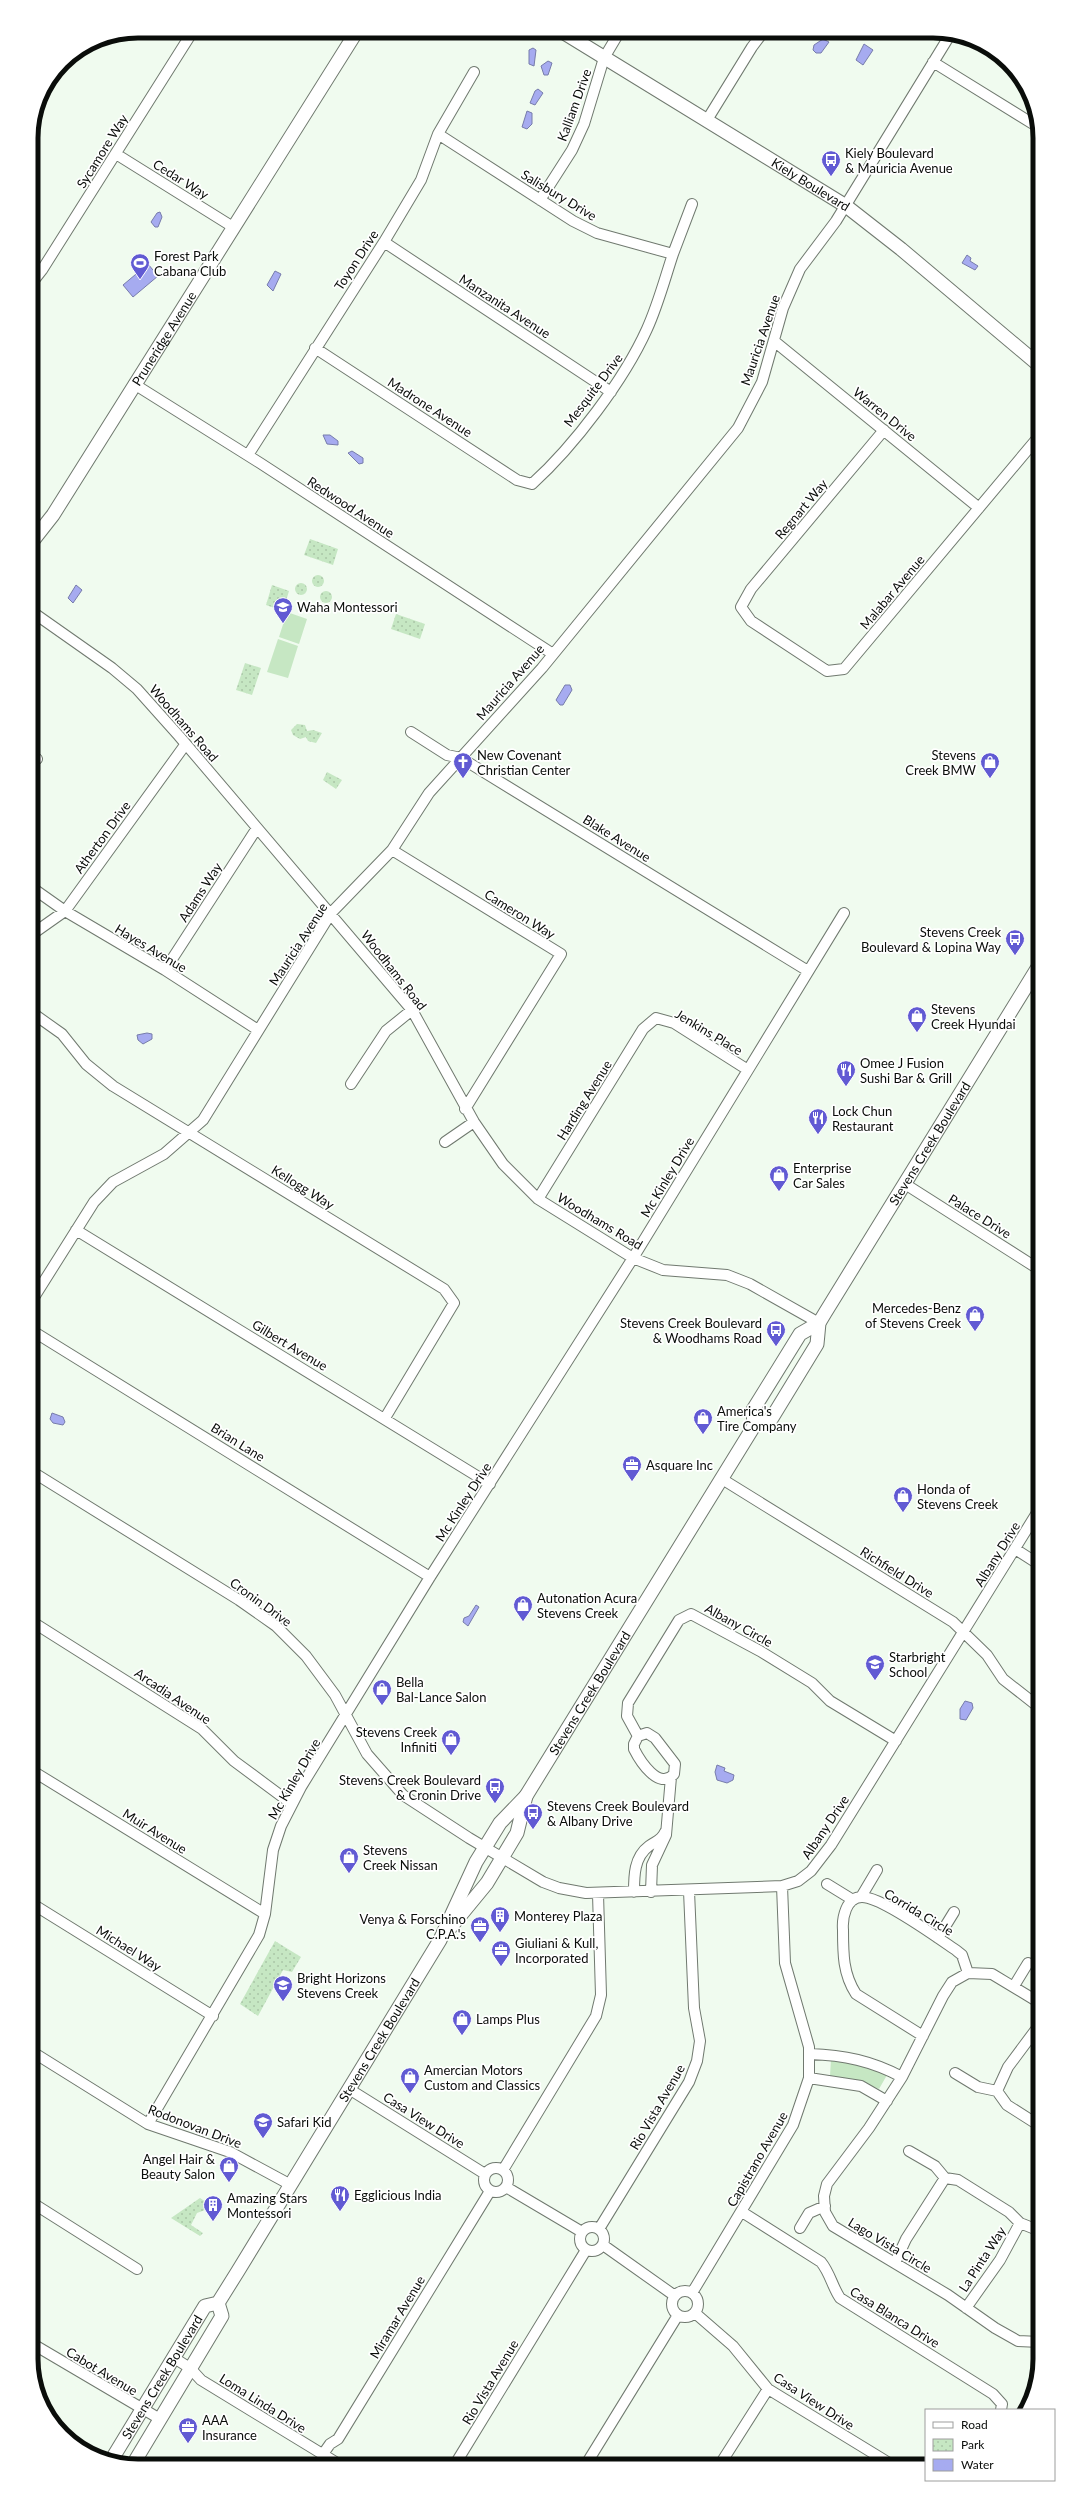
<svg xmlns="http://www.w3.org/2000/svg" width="1071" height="2497" font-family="Lato,sans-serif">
	<defs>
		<pattern id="park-dots" width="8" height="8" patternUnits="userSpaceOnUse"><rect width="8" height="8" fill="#c6e7c3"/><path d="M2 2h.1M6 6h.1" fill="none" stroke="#a9c5a6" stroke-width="1.8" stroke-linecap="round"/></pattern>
	</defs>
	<rect width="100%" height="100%" fill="#f0fbef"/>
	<path fill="#c6e7c3" d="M287 612 307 619 299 644 279 637Z
		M278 639 298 646 288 678 267 672Z
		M831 2059 861 2064 887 2075 879 2089 855 2080 830 2076Z"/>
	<path fill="url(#park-dots)" d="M310 539 338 549 333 565 304 555Z
		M312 581a6 6 0 1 1 12 0a6 6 0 1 1-12 0Z
		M295 589a6 6 0 1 1 12 0a6 6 0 1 1-12 0Z
		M272 585 289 591 283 611 266 605Z
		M320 597a6 6 0 1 1 12 0a6 6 0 1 1-12 0Z
		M396 614 425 624 420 639 391 629Z
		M245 663 261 668 252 695 236 690Z
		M297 724 305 725 307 731 313 730 322 733 316 743 308 741 306 737 300 739 293 735 291 730Z
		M327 772 342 780 336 789 323 780Z
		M275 1941 301 1957 292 1972 283 1970 258 2016 240 2004Z
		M200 2198 209 2204 205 2210 197 2213 191 2225 203 2233 200 2236 171 2218Z"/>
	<path fill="#a6abf0" stroke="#777cab" d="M823 39 829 42 821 53H816L813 50 814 45Z
		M864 44 873 50 863 65 856 60Z
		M533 48 536 50 534 66 529 64V50Z
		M548 61 552 63 548 75H544L541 66Z
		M538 89 543 93 535 105 530 103 535 91Z
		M527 111 532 113V124L527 129 522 127Z
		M160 212 162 217 158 227H155L151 222 157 213Z
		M967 255 971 258 970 261 978 266 975 270 962 263Z
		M148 264 158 276 133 297 123 285Z
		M275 271 281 274 273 291 267 285Z
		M323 435H330L338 441V445L327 444Z
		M352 451 363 458V463L359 464 348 453Z
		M76 585 82 590 73 603 68 598Z
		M565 685H570L572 690 563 705H560L556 700Z
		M147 1033 152 1034V1039L143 1044 138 1040 137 1035Z
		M52 1413 63 1417 65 1422 63 1425 53 1423 50 1419Z
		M476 1605 479 1607 468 1626 463 1622 464 1618 469 1616Z
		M965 1701 972 1703 973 1708 966 1720 960 1719V1709Z
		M717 1765 725 1768 724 1771 734 1775 733 1780 727 1783 717 1780 715 1772Z"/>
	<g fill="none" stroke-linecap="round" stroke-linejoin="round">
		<defs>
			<path id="minor" d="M933 62 1038 127
				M707 120 752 47 764 31
				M438 134 573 221 597 233 673 254 692 204
				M116 154 233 227
				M540 200 572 150 584 124 604 58 620 31
				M384 242 611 392
				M31 284 42 270 193 31
				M774 341 979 508
				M315 348 517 480 532 484C574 446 624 380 647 329 658 305 665 278 673 254
				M134 384 260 463 553 654
				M884 430 751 589 741 607 751 621 827 671 844 669 1040 435
				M248 455 384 242 421 180 438 134 474 72
				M31 611 112 668 137 689 179 736 412 1010 474 1122 503 1164 538 1199 633 1258 663 1270 727 1275 750 1284 819 1323
				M411 732 447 755 461 758 474 766 808 971
				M31 755 37 759
				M392 850 561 954 465 1109
				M31 887 65 911 165 970 258 1030
				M31 935 65 911 185 745
				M165 970 257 828
				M31 1012 62 1034 86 1064 113 1086 444 1289 454 1303 385 1418
				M351 1084 386 1031 412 1010
				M445 1142 474 1122
				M905 1184 1040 1270
				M538 1199 643 1029 656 1018 674 1023 748 1070
				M76 1230 490 1484
				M31 1302 94 1202 113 1182 164 1154 203 1120 331 913 392 850 429 793 542 668 738 428 762 382 783 308 800 269 836 221 950 35
				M31 1330 430 1577
				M31 1471 239 1600 276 1626 306 1656 335 1695 367 1754 403 1795 469 1838 543 1882 559 1888 586 1893 782 1886 798 1881 811 1871 831 1845 1040 1508
				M722 1479 953 1622 987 1655 1003 1679 1040 1708
				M1015 1549 1040 1565
				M31 1621 202 1729 234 1761 292 1804
				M647 1733 655 1738 675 1764 674 1774C659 1791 640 1761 634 1749V1744L638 1736Z
				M638 1736 627 1716 628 1703 679 1620 691 1614 760 1651 812 1683 830 1701 896 1741
				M31 1770 265 1914
				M827 1884 853 1900
				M634 1892C634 1876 634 1857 649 1846 656 1841 662 1840 665 1832
				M651 1892 652 1865 666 1835 671 1777
				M861 1897 877 1870
				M31 1903 213 2016
				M938 1938 954 1912
				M1014 1986 1028 1963
				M923 2036 856 1994C843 1974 843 1954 843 1930 842 1918 846 1897 862 1897 882 1897 938 1938 957 1951L962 1955 968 1973
				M31 2051 148 2124 230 2152 291 2185
				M810 2054C844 2055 872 2061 902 2077
				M955 2073 978 2087 997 2091 1007 2105 1040 2126
				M809 2078 861 2086 887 2101
				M349 2089 485 2174
				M997 2091 1008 2067 1040 2024
				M148 2124 259 1935 265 1914 273 1850 281 1826 301 1787 430 1577 633 1258 844 913
				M909 2151 935 2166 945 2178 958 2180 1009 2212 1020 2223 1040 2231
				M484 2180a12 12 0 1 1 24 0a12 12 0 1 1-24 0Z
				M503 2170 596 2016 601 1995 598 1894
				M506 2187 582 2232
				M31 2202 137 2269
				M742 2212 821 2262C830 2273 832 2286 840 2298L993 2394 1002 2404 1001 2410
				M580 2239a12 12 0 1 1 24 0a12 12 0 1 1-24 0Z
				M800 2228 809 2213 825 2206
				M599 2229 689 2082 697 2061 700 2041 694 2008 689 1891
				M603 2245 675 2296
				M895 2263 906 2239 945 2178
				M672 2304a13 13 0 1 1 26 0a13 13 0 1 1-26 0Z
				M692 2293 793 2125 809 2078V2047L785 1963 782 1886
				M966 2308 1000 2260 1020 2223
				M695 2313 733 2346 768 2389 894 2466
				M1040 2342 1018 2341 995 2328 948 2295 833 2226 825 2212 824 2196 827 2184 869 2128 902 2077 943 1996 952 1982 968 1973 992 1974 1040 2003
				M31 2343 160 2419
				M174 2358 190 2368 201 2380 342 2466
				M323 2454 330 2444 338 2439 490 2191
				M454 2466 586 2250
				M585 2466 678 2315
				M719 2466 768 2389"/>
			<g id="major">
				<path id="s1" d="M561 31 846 206 901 249 1040 366"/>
				<path id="s2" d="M31 543 53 515 357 31"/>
				<path id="s3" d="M754 1426 770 1421 817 1344 819 1323 825 1313 1040 964"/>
				<path d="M450 1928 487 1883 517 1833 526 1796"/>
				<path id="s4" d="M112 2459 205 2306 218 2303 238 2271 440 1940 476 1862 500 1823 526 1796 754 1426 753 1410 800 1334 819 1323"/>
				<path d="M132 2466 222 2316 218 2303"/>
			</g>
		</defs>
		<use href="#minor" stroke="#70796f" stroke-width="12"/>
		<use href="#major" stroke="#70796f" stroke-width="15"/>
		<use href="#minor" stroke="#fff" stroke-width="10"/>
		<use href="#major" stroke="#fff" stroke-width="13"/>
	</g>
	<defs>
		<symbol id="bus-pin" viewBox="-11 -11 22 30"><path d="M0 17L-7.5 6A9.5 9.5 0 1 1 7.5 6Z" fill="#615ad3" stroke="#fff"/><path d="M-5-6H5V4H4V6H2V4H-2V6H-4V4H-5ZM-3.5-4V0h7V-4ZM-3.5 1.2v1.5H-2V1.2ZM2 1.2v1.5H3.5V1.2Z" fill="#fff"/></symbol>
		<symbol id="stadium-pin" viewBox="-11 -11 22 30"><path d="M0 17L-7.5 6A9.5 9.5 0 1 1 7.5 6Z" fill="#615ad3" stroke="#fff"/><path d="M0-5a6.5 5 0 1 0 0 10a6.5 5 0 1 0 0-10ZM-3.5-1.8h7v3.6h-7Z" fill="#fff"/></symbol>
		<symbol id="school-pin" viewBox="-11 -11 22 30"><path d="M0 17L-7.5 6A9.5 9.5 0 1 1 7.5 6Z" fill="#615ad3" stroke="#fff"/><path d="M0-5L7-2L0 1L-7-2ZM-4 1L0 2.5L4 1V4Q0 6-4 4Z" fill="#fff"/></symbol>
		<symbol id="church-pin" viewBox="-11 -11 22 30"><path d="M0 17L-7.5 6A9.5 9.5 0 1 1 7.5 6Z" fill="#615ad3" stroke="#fff"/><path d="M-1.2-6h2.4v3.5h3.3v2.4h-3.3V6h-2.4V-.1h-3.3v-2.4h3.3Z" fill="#fff"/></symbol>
		<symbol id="shop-pin" viewBox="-11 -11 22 30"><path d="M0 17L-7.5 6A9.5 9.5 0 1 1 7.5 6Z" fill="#615ad3" stroke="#fff"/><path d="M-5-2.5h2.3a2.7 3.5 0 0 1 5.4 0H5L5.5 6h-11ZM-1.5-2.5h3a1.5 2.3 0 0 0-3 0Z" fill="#fff"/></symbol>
		<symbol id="restaurant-pin" viewBox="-11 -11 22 30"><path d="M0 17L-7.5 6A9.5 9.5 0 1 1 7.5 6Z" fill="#615ad3" stroke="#fff"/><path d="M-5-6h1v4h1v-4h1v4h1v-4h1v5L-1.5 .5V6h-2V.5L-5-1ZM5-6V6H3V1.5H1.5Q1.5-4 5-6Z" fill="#fff"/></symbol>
		<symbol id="office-pin" viewBox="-11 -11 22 30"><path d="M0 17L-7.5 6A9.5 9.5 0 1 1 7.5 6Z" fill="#615ad3" stroke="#fff"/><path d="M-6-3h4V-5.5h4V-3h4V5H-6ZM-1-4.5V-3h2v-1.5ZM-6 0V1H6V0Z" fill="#fff"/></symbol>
		<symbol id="building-pin" viewBox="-11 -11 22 30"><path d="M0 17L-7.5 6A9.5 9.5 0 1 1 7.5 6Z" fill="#615ad3" stroke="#fff"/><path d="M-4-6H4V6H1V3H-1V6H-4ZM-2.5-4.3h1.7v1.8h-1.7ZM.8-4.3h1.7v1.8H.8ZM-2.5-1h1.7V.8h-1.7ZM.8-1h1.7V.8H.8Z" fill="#fff"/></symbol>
	</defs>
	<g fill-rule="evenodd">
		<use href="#bus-pin" x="820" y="149" width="22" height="30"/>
		<use href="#stadium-pin" x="129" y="252" width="22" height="30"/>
		<use href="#school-pin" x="272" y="596" width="22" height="30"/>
		<use href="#church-pin" x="452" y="751" width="22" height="30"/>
		<use href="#shop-pin" x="979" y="751" width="22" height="30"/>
		<use href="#bus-pin" x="1004" y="928" width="22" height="30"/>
		<use href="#shop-pin" x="906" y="1005" width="22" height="30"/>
		<use href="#restaurant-pin" x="835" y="1059" width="22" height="30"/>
		<use href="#restaurant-pin" x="807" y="1107" width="22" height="30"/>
		<use href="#shop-pin" x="768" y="1164" width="22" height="30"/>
		<use href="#shop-pin" x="964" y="1304" width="22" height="30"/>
		<use href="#bus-pin" x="765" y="1319" width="22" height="30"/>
		<use href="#shop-pin" x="692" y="1407" width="22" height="30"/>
		<use href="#office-pin" x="621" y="1454" width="22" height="30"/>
		<use href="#shop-pin" x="892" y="1485" width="22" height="30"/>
		<use href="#shop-pin" x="512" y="1594" width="22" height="30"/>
		<use href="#school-pin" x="864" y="1653" width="22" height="30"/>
		<use href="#shop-pin" x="371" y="1678" width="22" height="30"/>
		<use href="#shop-pin" x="440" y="1728" width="22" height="30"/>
		<use href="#bus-pin" x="484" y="1776" width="22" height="30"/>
		<use href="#bus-pin" x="522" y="1802" width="22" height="30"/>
		<use href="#shop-pin" x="338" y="1846" width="22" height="30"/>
		<use href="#building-pin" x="489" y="1905" width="22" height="30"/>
		<use href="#office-pin" x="469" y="1915" width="22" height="30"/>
		<use href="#office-pin" x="490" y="1939" width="22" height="30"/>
		<use href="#school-pin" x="272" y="1974" width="22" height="30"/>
		<use href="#shop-pin" x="451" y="2008" width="22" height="30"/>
		<use href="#shop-pin" x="399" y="2066" width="22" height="30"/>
		<use href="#school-pin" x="252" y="2111" width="22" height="30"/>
		<use href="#shop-pin" x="218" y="2155" width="22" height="30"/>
		<use href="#restaurant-pin" x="329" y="2184" width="22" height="30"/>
		<use href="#building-pin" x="202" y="2194" width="22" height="30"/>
		<use href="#office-pin" x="177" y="2416" width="22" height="30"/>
	</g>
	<g text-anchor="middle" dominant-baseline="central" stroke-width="3.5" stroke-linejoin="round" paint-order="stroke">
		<g font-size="13" fill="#0a0d0a" stroke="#fff">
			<text transform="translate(574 105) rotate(-70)">Kalliam Drive</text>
			<text transform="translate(102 151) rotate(-58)">Sycamore Way</text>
			<text transform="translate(181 179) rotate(32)">Cedar Way</text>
			<text stroke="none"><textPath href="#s1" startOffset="293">Kiely Boulevard</textPath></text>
			<text transform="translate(559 195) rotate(31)">Salisbury Drive</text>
			<text transform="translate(356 260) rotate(-57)">Toyon Drive</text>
			<text transform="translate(505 306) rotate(33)">Manzanita Avenue</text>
			<text stroke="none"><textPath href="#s2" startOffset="244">Pruneridge Avenue</textPath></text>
			<text transform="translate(760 340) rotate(-71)">Mauricia Avenue</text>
			<text transform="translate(593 390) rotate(-53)">Mesquite Drive</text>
			<text transform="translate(430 407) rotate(33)">Madrone Avenue</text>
			<text transform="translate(885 414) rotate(39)">Warren Drive</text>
			<text transform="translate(351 507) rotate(33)">Redwood Avenue</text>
			<text transform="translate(801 509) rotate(-50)">Regnart Way</text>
			<text transform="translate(892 592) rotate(-50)">Malabar Avenue</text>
			<text transform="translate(510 682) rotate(-49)">Mauricia Avenue</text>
			<text transform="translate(184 723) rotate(49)">Woodhams Road</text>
			<text transform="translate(102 837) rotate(-54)">Atherton Drive</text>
			<text transform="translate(617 838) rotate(32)">Blake Avenue</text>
			<text transform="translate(200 892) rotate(-57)">Adams Way</text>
			<text transform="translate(520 914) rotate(32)">Cameron Way</text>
			<text transform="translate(298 944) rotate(-57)">Mauricia Avenue</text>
			<text transform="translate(151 948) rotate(31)">Hayes Avenue</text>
			<text transform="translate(394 970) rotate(52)">Woodhams Road</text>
			<text transform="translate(709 1032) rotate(31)">Jenkins Place</text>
			<text transform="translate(584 1100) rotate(-58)">Harding Avenue</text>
			<text stroke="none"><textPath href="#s3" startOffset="339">Stevens Creek Boulevard</textPath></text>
			<text transform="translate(667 1177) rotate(-59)">Mc Kinley Drive</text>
			<text transform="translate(303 1187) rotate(32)">Kellogg Way</text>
			<text transform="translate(980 1216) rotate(32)">Palace Drive</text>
			<text transform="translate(600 1221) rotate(31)">Woodhams Road</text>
			<text transform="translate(290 1345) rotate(31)">Gilbert Avenue</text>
			<text transform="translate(238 1442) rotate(32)">Brian Lane</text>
			<text transform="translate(463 1502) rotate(-57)">Mc Kinley Drive</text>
			<text transform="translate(997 1554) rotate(-58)">Albany Drive</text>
			<text transform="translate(897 1572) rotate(32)">Richfield Drive</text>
			<text transform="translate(261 1602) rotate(36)">Cronin Drive</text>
			<text transform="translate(739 1625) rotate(29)">Albany Circle</text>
			<text stroke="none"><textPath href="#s4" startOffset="908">Stevens Creek Boulevard</textPath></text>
			<text transform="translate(173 1696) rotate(34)">Arcadia Avenue</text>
			<text transform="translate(294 1779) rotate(-60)">Mc Kinley Drive</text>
			<text transform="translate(825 1827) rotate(-56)">Albany Drive</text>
			<text transform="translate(155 1831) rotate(32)">Muir Avenue</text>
			<text transform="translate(919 1912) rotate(31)">Corrida Circle</text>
			<text transform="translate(129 1948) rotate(32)">Michael Way</text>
			<text stroke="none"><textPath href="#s4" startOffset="501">Stevens Creek Boulevard</textPath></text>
			<text transform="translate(657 2107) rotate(-60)">Rio Vista Avenue</text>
			<text transform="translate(424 2120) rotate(32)">Casa View Drive</text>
			<text transform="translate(195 2126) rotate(21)">Rodonovan Drive</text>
			<text transform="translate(757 2159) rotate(-60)">Capistrano Avenue</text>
			<text transform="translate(890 2245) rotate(31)">Lago Vista Circle</text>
			<text transform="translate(982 2259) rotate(-57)">La Pinta Way</text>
			<text transform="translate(397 2317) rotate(-59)">Miramar Avenue</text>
			<text transform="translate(895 2317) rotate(32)">Casa Blanca Drive</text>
			<text transform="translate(102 2371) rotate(31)">Cabot Avenue</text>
			<text stroke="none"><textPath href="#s4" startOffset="96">Stevens Creek Boulevard</textPath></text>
			<text transform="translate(490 2382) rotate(-59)">Rio Vista Avenue</text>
			<text transform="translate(814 2401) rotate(33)">Casa View Drive</text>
			<text transform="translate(263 2403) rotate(32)">Loma Linda Drive</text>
		</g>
		<g font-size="13" fill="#0a0d0a" stroke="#fff" text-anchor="start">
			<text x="845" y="153">Kiely Boulevard<tspan x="845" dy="15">&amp; Mauricia Avenue</tspan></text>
			<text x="154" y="256">Forest Park<tspan x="154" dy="15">Cabana Club</tspan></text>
			<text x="297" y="607">Waha Montessori</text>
			<text x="477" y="755">New Covenant<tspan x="477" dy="15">Christian Center</tspan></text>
			<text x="976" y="755" text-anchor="end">Stevens<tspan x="976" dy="15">Creek BMW</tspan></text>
			<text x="1001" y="932" text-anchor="end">Stevens Creek<tspan x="1001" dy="15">Boulevard &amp; Lopina Way</tspan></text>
			<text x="931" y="1009">Stevens<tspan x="931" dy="15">Creek Hyundai</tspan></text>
			<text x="860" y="1063">Omee J Fusion<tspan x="860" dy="15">Sushi Bar &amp; Grill</tspan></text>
			<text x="832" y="1111">Lock Chun<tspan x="832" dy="15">Restaurant</tspan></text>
			<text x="793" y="1168">Enterprise<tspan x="793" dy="15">Car Sales</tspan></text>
			<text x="961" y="1308" text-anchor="end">Mercedes-Benz<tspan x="961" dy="15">of Stevens Creek</tspan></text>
			<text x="762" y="1323" text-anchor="end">Stevens Creek Boulevard<tspan x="762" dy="15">&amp; Woodhams Road</tspan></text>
			<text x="717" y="1411">America's<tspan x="717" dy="15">Tire Company</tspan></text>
			<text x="646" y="1465">Asquare Inc</text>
			<text x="917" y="1489">Honda of<tspan x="917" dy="15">Stevens Creek</tspan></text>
			<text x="537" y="1598">Autonation Acura<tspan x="537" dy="15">Stevens Creek</tspan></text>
			<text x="889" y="1657">Starbright<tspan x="889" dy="15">School</tspan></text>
			<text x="396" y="1682">Bella<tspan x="396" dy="15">Bal-Lance Salon</tspan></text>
			<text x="437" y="1732" text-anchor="end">Stevens Creek<tspan x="437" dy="15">Infiniti</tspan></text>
			<text x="481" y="1780" text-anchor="end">Stevens Creek Boulevard<tspan x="481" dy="15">&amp; Cronin Drive</tspan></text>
			<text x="547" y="1806">Stevens Creek Boulevard<tspan x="547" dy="15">&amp; Albany Drive</tspan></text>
			<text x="363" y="1850">Stevens<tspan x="363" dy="15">Creek Nissan</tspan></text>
			<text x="514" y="1916">Monterey Plaza</text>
			<text x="466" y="1919" text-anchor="end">Venya &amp; Forschino<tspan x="466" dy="15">C.P.A.'s</tspan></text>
			<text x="515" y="1943">Giuliani &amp; Kull,<tspan x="515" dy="15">Incorporated</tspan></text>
			<text x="297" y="1978">Bright Horizons<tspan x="297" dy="15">Stevens Creek</tspan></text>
			<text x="476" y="2019">Lamps Plus</text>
			<text x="424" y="2070">Amercian Motors<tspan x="424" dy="15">Custom and Classics</tspan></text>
			<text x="277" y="2122">Safari Kid</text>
			<text x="215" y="2159" text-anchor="end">Angel Hair &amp;<tspan x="215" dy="15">Beauty Salon</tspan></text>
			<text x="354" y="2195">Egglicious India</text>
			<text x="227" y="2198">Amazing Stars<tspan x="227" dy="15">Montessori</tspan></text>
			<text x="202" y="2420">AAA<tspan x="202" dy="15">Insurance</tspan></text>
		</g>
	</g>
	<path d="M0 0H1071V2497H0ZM138 38H933A100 100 0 0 1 1033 138V2359A100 100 0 0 1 933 2459H138A100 100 0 0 1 38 2359V138A100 100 0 0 1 138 38Z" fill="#fff" fill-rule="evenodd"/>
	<path fill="none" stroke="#0a0d0a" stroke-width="5" d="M138 38H933A100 100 0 0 1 1033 138V2359A100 100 0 0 1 933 2459H138A100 100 0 0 1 38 2359V138A100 100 0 0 1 138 38Z"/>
	<rect x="925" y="2409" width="130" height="72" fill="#ffffff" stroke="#9d9e9d"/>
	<rect x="933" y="2422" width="20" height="6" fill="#ffffff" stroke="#9d9e9d"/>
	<text x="961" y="2429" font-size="12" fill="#0a0d0a">Road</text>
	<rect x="933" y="2439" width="20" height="12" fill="url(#park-dots)" stroke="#9d9e9d"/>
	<text x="961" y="2449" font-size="12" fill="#0a0d0a">Park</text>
	<rect x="933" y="2459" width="20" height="12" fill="#a6abf0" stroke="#9d9e9d"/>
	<text x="961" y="2469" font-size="12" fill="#0a0d0a">Water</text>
</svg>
